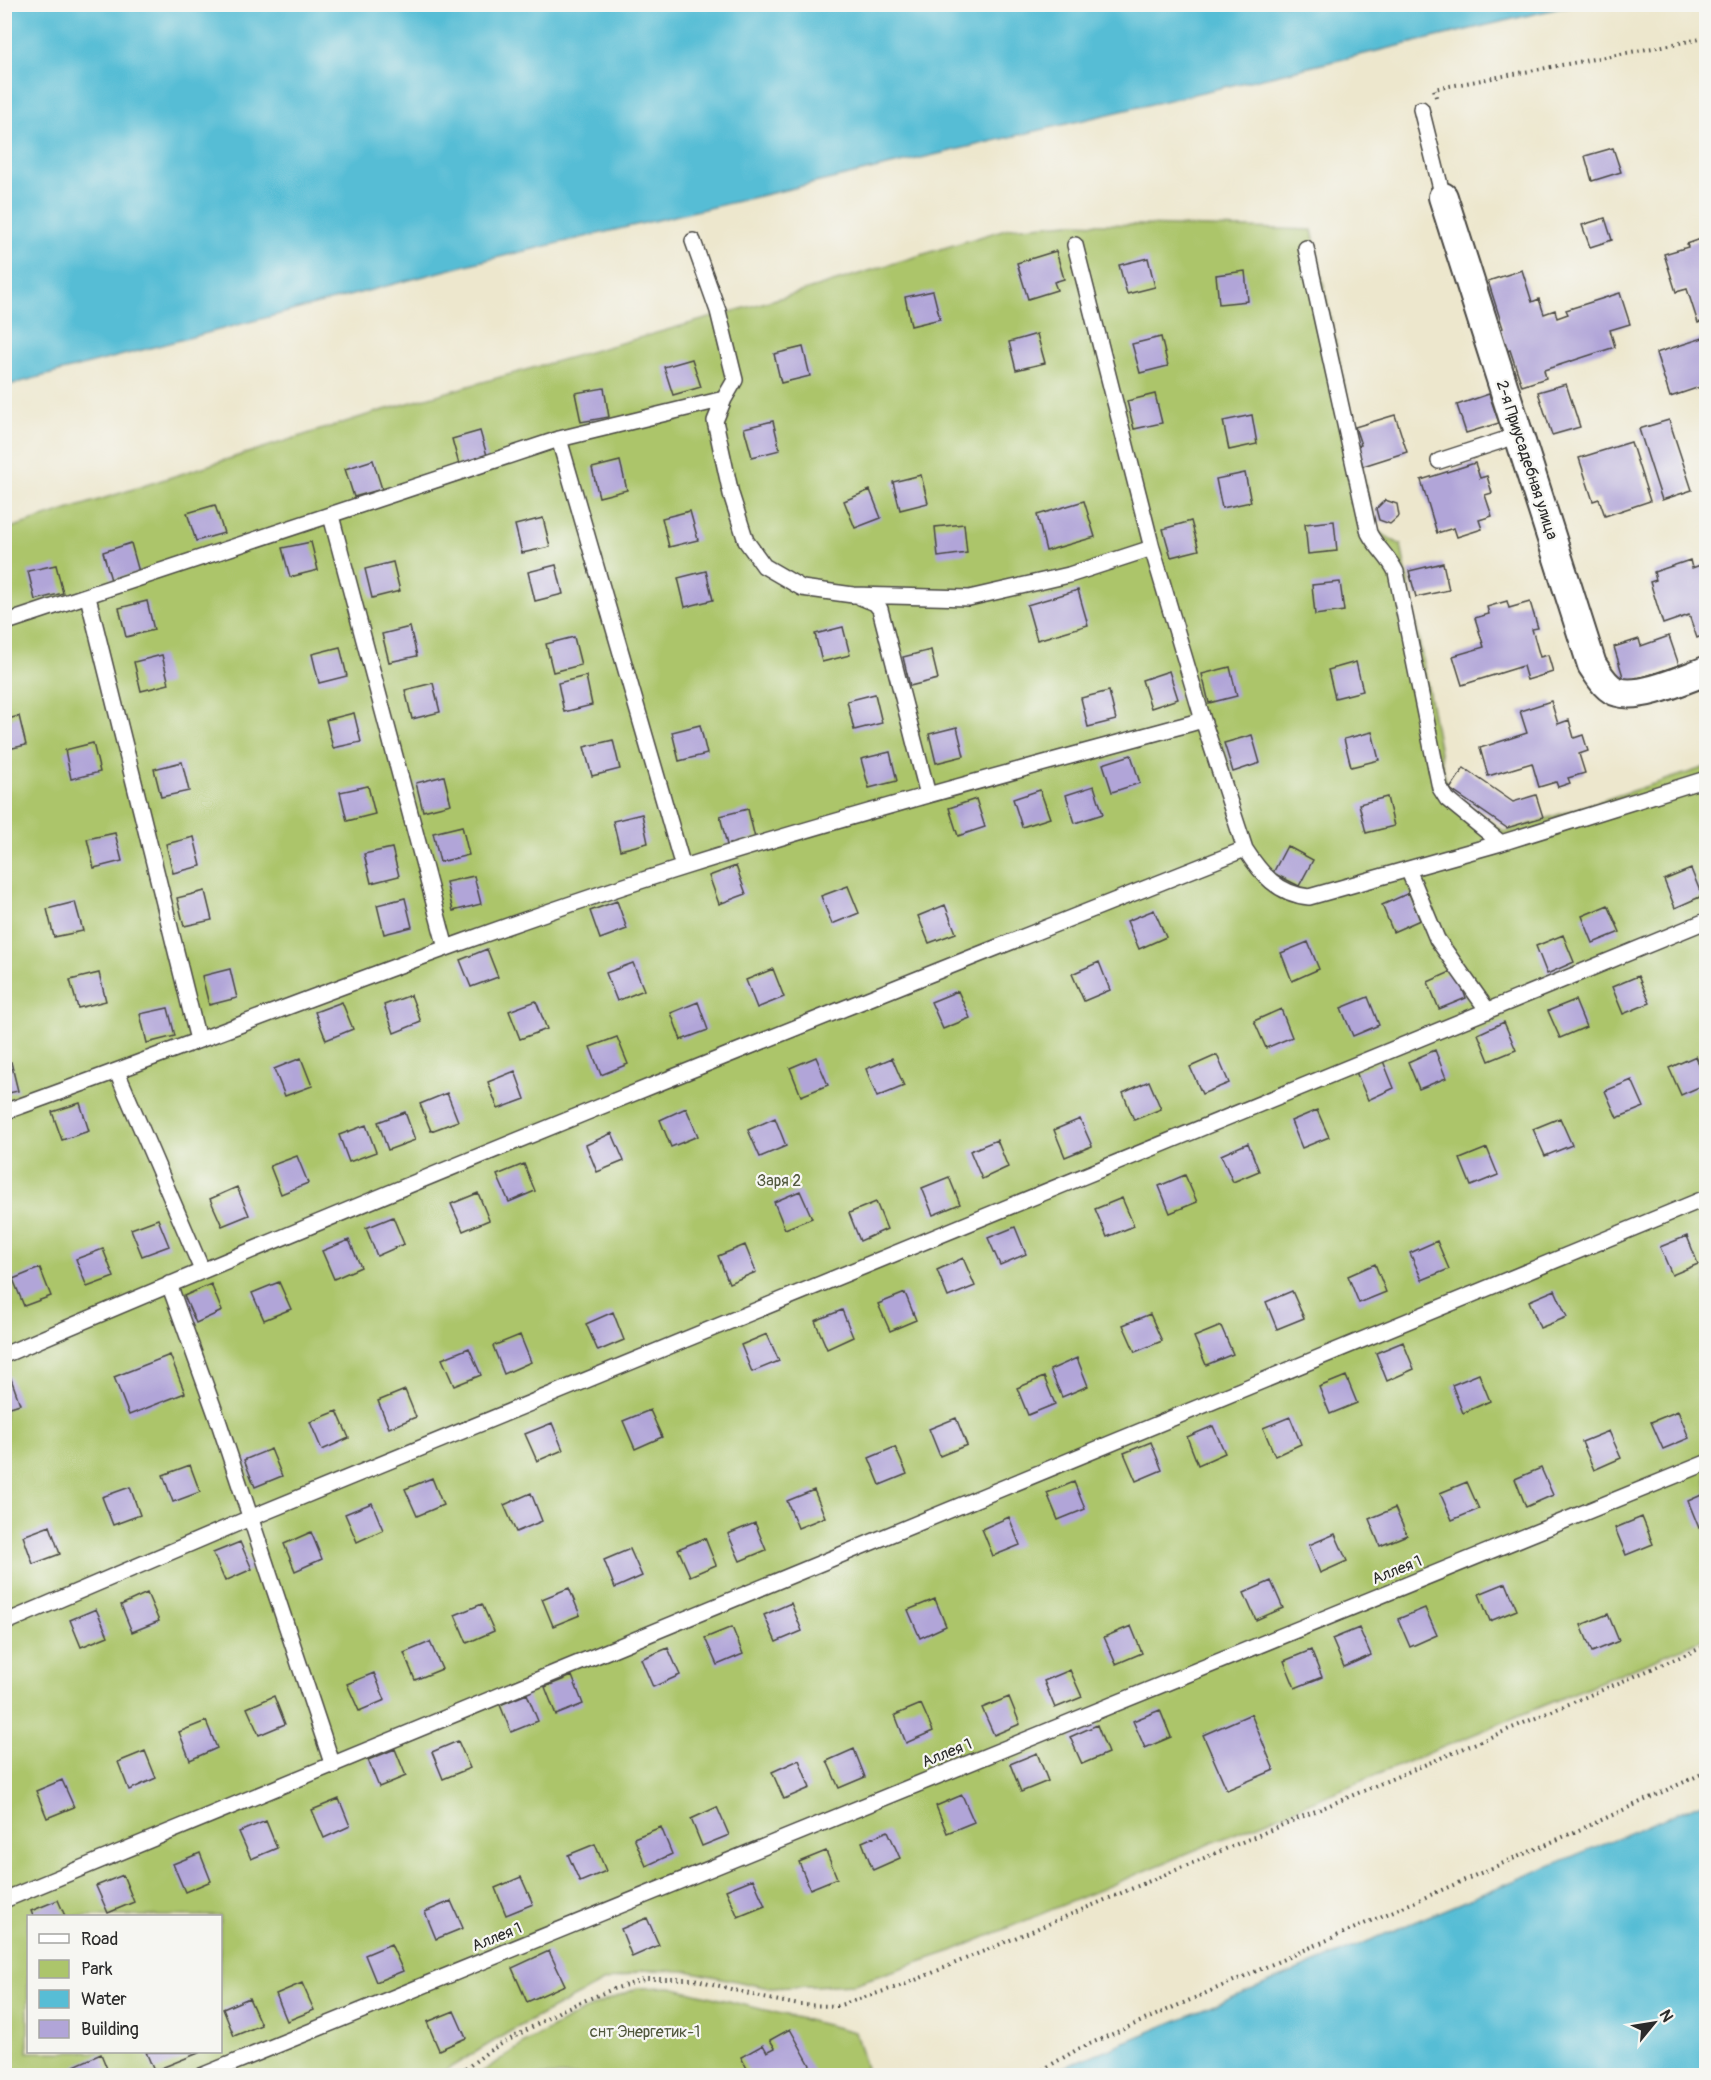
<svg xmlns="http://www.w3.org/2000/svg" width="1711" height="2080" font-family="Pangolin,sans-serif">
	<rect width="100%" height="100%" fill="#f6f6f2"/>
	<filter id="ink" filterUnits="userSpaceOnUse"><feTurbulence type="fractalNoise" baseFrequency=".0167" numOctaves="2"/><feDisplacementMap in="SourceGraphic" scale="12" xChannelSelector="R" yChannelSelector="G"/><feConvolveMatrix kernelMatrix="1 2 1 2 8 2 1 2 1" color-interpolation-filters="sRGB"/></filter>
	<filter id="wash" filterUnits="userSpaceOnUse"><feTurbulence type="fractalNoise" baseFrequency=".008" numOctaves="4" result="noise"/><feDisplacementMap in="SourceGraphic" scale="24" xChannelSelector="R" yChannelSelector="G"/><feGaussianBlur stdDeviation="1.35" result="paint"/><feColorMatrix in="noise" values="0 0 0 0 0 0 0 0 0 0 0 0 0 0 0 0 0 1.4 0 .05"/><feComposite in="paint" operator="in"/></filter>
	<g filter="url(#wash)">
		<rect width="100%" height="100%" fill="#ede7cd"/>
		<path fill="#acc56b" stroke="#6c784b" stroke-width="1.5" fill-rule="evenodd" d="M1070 223 1312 230 1375 530 1401 545 1447 790 1505 832 1706 767V1638L952 1951 854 1984 769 1988 688 1971 644 1970 603 1982 509 2032 438 2075H5L4 530 377 412 794 294 1009 228ZM28 1916H220V2052H28Z
			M671 1987 855 2032 868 2075 477 2076 528 2041 593 2006 638 1988Z"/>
		<path fill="#57bdd5" stroke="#417480" stroke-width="1.5" d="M5 4H1573V5L474 263 5 386Z
			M1706 1801V2075H1051L1055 2071Z"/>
		<g id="blocks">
			<path fill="#b1a5d8" d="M1613 148 1621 172 1592 181 1585 156Z
				M1605 218 1612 240 1590 247 1582 225Z
				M1706 237V320L1698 323 1687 289 1676 292 1664 254 1688 247 1687 244Z
				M1056 251 1064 279 1054 282 1057 290 1028 299 1017 263Z
				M1148 258 1155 287 1127 294 1119 265Z
				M1522 270 1532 302 1539 299 1544 314 1555 310 1557 318 1568 314 1566 310 1620 293 1630 324 1610 330 1615 347 1544 370 1546 378 1522 386 1510 350 1507 351 1501 329 1503 328 1488 281Z
				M1245 271 1248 301 1219 304 1216 275Z
				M933 291 940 319 911 326 905 297Z
				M1037 334 1045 363 1016 370 1009 342Z
				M1161 337 1168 366 1140 373 1132 344Z
				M1706 337V385L1670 397 1656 353Z
				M803 347 810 376 781 383 774 354Z
				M692 359 701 387 673 395 664 367Z
				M1566 384 1580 427 1552 435 1538 392Z
				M604 388 609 417 581 422 575 393Z
				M1155 394 1162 423 1134 429 1127 401Z
				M1489 394 1499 423 1466 433 1457 405Z
				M1252 415 1257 444 1229 450 1223 421Z
				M1395 415 1407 452 1363 466 1357 446 1361 445 1355 427Z
				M1669 420 1692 490 1662 500 1639 429Z
				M773 421 780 450 752 457 744 428Z
				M480 431 488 459 460 468 452 439Z
				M1631 442 1650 501 1605 516 1599 499 1593 501 1579 458Z
				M373 460 382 489 354 497 345 469Z
				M620 461 627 490 599 497 592 468Z
				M1475 463 1480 478 1487 476 1492 493 1485 495 1492 516 1479 520 1482 529 1457 537 1454 528 1437 533 1421 480Z
				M1245 473 1251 502 1222 508 1216 479Z
				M921 475 928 503 900 510 893 482Z
				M870 490 881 518 855 528 844 501Z
				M1385 500 1397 504 1399 516 1390 524 1379 520 1376 509Z
				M1084 501 1095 537 1046 551 1037 515Z
				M215 505 224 533 196 541 187 513Z
				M690 511 698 540 669 547 662 518Z
				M543 518 550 547 522 553 515 525Z
				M1191 521 1199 550 1171 557 1163 529Z
				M1334 521 1337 551 1308 554 1305 524Z
				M964 524 967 553 938 557 935 527Z
				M311 542 318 570 290 577 282 548Z
				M131 543 139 572 111 580 103 552Z
				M1690 560 1692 568 1706 563V634L1697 638 1689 615 1663 624 1650 582 1656 580 1654 572Z
				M393 562 400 591 372 598 365 569Z
				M1443 563 1449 590 1416 597 1409 571Z
				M56 565 63 593 35 600 28 571Z
				M556 565 563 594 535 601 528 572Z
				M706 571 713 600 685 607 678 578Z
				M1340 582 1344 611 1315 615 1312 585Z
				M1078 590 1088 625 1037 640 1027 605Z
				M147 601 154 630 126 637 119 608Z
				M1507 601 1509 608 1530 602 1538 628 1532 629 1540 657 1548 655 1553 672 1527 680 1523 666 1462 685 1453 656 1484 647 1475 618 1489 614 1487 607Z
				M410 627 417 656 389 662 382 634Z
				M843 627 850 655 822 662 815 634Z
				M1669 636 1679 665 1625 683 1614 647 1639 639 1641 646Z
				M574 637 581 665 553 672 546 644Z
				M340 647 347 676 319 683 312 654Z
				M931 650 938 679 910 686 903 657Z
				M162 655 169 684 141 691 134 662Z
				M1356 662 1363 691 1335 698 1328 670Z
				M1230 667 1237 696 1209 703 1202 674Z
				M1169 671 1178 699 1151 708 1142 680Z
				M586 676 592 705 564 712 558 683Z
				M433 683 440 712 412 719 405 690Z
				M1109 691 1116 720 1088 727 1081 698Z
				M875 694 882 723 854 730 847 701Z
				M1551 701 1558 724 1569 720 1574 738 1583 735 1588 751 1579 754 1585 773 1568 778 1570 783 1558 787 1556 782 1539 787 1532 763 1488 776 1480 748 1527 733 1520 711Z
				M354 713 361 742 333 748 326 720Z
				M19 716 26 745 4 750V720Z
				M700 725 707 754 679 761 672 732Z
				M957 727 964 756 936 763 929 734Z
				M1372 732 1379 760 1351 767 1344 739Z
				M1252 735 1260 763 1233 772 1224 743Z
				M613 740 620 769 592 776 584 747Z
				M93 743 100 772 71 779 65 750Z
				M890 752 897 781 869 788 861 759Z
				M1131 755 1140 783 1112 792 1103 764Z
				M182 762 189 791 161 797 154 769Z
				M1464 768 1513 802 1536 795 1543 817 1507 828 1450 789Z
				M444 776 451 804 423 811 416 783Z
				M368 786 375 814 347 821 340 792Z
				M1094 786 1103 814 1075 823 1066 795Z
				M1040 790 1050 818 1022 827 1013 799Z
				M1387 797 1394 826 1366 833 1359 804Z
				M976 799 985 827 958 836 949 808Z
				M748 809 755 838 727 845 720 816Z
				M642 814 648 843 620 850 613 821Z
				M462 826 469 855 440 862 433 833Z
				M115 833 122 861 94 868 87 839Z
				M194 837 201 866 173 873 166 844Z
				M1287 846 1313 860 1299 886 1273 873Z
				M392 848 399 876 371 883 364 854Z
				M736 866 746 894 719 904 709 876Z
				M1691 869 1702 896 1675 908 1664 880Z
				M474 876 481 904 453 911 446 882Z
				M848 886 859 913 832 924 821 896Z
				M205 891 212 920 184 926 177 898Z
				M1409 893 1420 920 1393 932 1382 905Z
				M405 898 412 927 384 934 377 905Z
				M617 901 627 929 600 939 590 911Z
				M75 902 83 931 54 937 47 909Z
				M945 905 956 933 929 943 918 916Z
				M1608 905 1620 932 1593 943 1582 916Z
				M1154 910 1166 937 1139 949 1127 921Z
				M1563 935 1574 962 1547 974 1536 946Z
				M1308 942 1319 969 1292 981 1281 953Z
				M487 949 498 977 471 987 460 960Z
				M1099 962 1110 990 1084 1001 1072 974Z
				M633 963 644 990 617 1001 606 973Z
				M230 969 237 998 209 1005 202 976Z
				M773 969 784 997 757 1008 746 980Z
				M1455 970 1466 998 1439 1009 1428 982Z
				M99 973 106 1001 78 1008 70 980Z
				M1638 976 1650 1003 1623 1014 1612 987Z
				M958 991 970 1018 943 1029 931 1002Z
				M411 995 421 1022 394 1033 384 1005Z
				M1368 997 1379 1025 1353 1036 1341 1008Z
				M1575 1000 1586 1027 1560 1038 1548 1011Z
				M536 1001 547 1029 520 1039 509 1011Z
				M342 1002 353 1029 326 1040 315 1012Z
				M698 1002 708 1030 681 1040 671 1013Z
				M168 1008 175 1036 147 1043 140 1014Z
				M1281 1009 1292 1037 1266 1048 1254 1021Z
				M1504 1022 1516 1050 1489 1061 1478 1034Z
				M617 1037 628 1064 601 1075 590 1047Z
				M1435 1050 1446 1078 1419 1089 1408 1062Z
				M1217 1055 1229 1083 1202 1094 1190 1067Z
				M1696 1056 1706 1084 1681 1095 1669 1068Z
				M816 1057 828 1085 801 1096 790 1068Z
				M301 1058 312 1086 285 1096 274 1069Z
				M892 1058 904 1086 877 1097 866 1069Z
				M1383 1061 1394 1088 1368 1100 1356 1072Z
				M11 1062 18 1091 4 1094V1064Z
				M515 1071 525 1099 498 1109 488 1082Z
				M1632 1080 1644 1107 1617 1118 1605 1091Z
				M1149 1081 1161 1109 1134 1120 1123 1093Z
				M447 1093 458 1121 431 1131 420 1104Z
				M80 1103 89 1131 62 1140 52 1112Z
				M686 1108 698 1136 671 1147 660 1120Z
				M1317 1110 1329 1137 1302 1148 1291 1121Z
				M405 1112 415 1140 388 1150 378 1122Z
				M775 1118 786 1146 760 1157 748 1130Z
				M1560 1118 1572 1145 1545 1156 1533 1129Z
				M1080 1119 1092 1146 1065 1157 1054 1130Z
				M366 1125 376 1152 349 1162 339 1135Z
				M612 1133 624 1161 597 1172 586 1145Z
				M997 1140 1008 1167 982 1179 970 1151Z
				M1248 1143 1259 1171 1233 1182 1221 1155Z
				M1487 1148 1498 1175 1471 1186 1460 1159Z
				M297 1156 308 1183 281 1194 270 1166Z
				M524 1164 535 1191 509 1202 497 1175Z
				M1185 1175 1197 1202 1170 1213 1159 1186Z
				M949 1177 960 1204 933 1215 922 1188Z
				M237 1187 249 1215 222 1226 210 1199Z
				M800 1191 812 1218 785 1229 774 1202Z
				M478 1193 489 1220 463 1231 451 1204Z
				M1122 1198 1134 1226 1107 1237 1095 1209Z
				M876 1202 887 1229 860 1241 849 1213Z
				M393 1217 404 1244 377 1256 366 1228Z
				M158 1219 169 1246 142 1256 131 1229Z
				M1015 1227 1026 1254 1000 1265 988 1238Z
				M1687 1236 1698 1264 1672 1275 1660 1247Z
				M349 1240 361 1267 334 1279 322 1251Z
				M1437 1241 1449 1269 1422 1280 1410 1253Z
				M745 1245 756 1272 729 1283 718 1256Z
				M103 1249 114 1277 87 1287 76 1259Z
				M963 1258 975 1286 948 1297 937 1270Z
				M1375 1264 1386 1292 1359 1303 1348 1276Z
				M40 1268 51 1296 24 1306 13 1279Z
				M279 1282 291 1309 264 1320 252 1293Z
				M211 1284 222 1311 196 1323 184 1296Z
				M1555 1290 1567 1317 1540 1328 1529 1301Z
				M1292 1291 1304 1318 1277 1329 1266 1302Z
				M905 1293 916 1320 890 1331 878 1304Z
				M842 1310 853 1337 827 1349 815 1321Z
				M613 1312 624 1340 598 1351 586 1324Z
				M1150 1314 1162 1341 1135 1352 1123 1325Z
				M1221 1326 1233 1354 1206 1365 1194 1337Z
				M767 1334 779 1361 752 1372 741 1345Z
				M520 1335 531 1362 504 1374 493 1346Z
				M1403 1342 1414 1369 1387 1381 1376 1353Z
				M469 1348 481 1375 454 1386 442 1359Z
				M170 1355 185 1393 129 1415 114 1377Z
				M1077 1358 1088 1386 1062 1397 1050 1370Z
				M1479 1374 1490 1401 1463 1413 1452 1385Z
				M10 1376 20 1404 4 1409V1378Z
				M1346 1376 1357 1403 1330 1414 1319 1387Z
				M1044 1377 1055 1404 1028 1415 1017 1388Z
				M405 1390 416 1417 389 1428 378 1401Z
				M650 1410 662 1437 635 1449 623 1421Z
				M337 1411 349 1438 322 1450 310 1422Z
				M1678 1411 1689 1438 1663 1449 1651 1422Z
				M1290 1417 1301 1444 1275 1456 1263 1428Z
				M956 1418 967 1445 940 1456 929 1429Z
				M552 1423 563 1450 537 1461 525 1434Z
				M1213 1426 1225 1453 1198 1465 1187 1437Z
				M1609 1431 1621 1458 1594 1470 1582 1442Z
				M1151 1442 1162 1470 1136 1481 1124 1453Z
				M895 1447 907 1474 880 1485 869 1458Z
				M271 1449 282 1476 255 1487 244 1460Z
				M190 1465 200 1492 173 1502 163 1475Z
				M1541 1468 1553 1495 1526 1507 1515 1479Z
				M432 1478 443 1505 417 1516 405 1489Z
				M1074 1482 1085 1509 1058 1520 1047 1493Z
				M1467 1482 1479 1509 1452 1520 1440 1493Z
				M130 1487 140 1515 113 1525 102 1497Z
				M814 1490 825 1517 798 1528 787 1501Z
				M531 1493 542 1521 516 1532 504 1505Z
				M1706 1493V1525L1699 1528 1688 1501Z
				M372 1503 383 1530 357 1542 345 1514Z
				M1395 1508 1407 1535 1380 1546 1369 1519Z
				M1009 1517 1020 1545 993 1556 982 1529Z
				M1642 1517 1653 1544 1626 1555 1615 1528Z
				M755 1523 766 1550 740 1561 728 1534Z
				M50 1526 60 1554 33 1564 23 1536Z
				M311 1532 322 1559 295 1571 284 1544Z
				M1335 1534 1347 1561 1320 1573 1309 1545Z
				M705 1538 716 1565 690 1576 678 1549Z
				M240 1542 252 1569 225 1581 213 1553Z
				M630 1549 642 1576 615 1588 604 1560Z
				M1271 1581 1283 1608 1256 1620 1244 1593Z
				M1506 1583 1517 1610 1490 1621 1479 1594Z
				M569 1588 580 1615 553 1626 542 1599Z
				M147 1593 159 1621 132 1632 121 1605Z
				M935 1599 946 1626 920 1638 908 1610Z
				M791 1603 802 1631 776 1642 764 1615Z
				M482 1604 494 1631 467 1643 455 1615Z
				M1425 1608 1437 1635 1410 1647 1398 1619Z
				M96 1609 108 1636 81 1647 70 1620Z
				M1608 1614 1619 1641 1592 1652 1581 1625Z
				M1131 1626 1142 1653 1116 1664 1104 1637Z
				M732 1627 743 1654 717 1665 705 1638Z
				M1359 1628 1371 1655 1344 1667 1332 1639Z
				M430 1642 442 1669 415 1680 404 1653Z
				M668 1648 680 1675 653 1687 641 1659Z
				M1311 1650 1322 1677 1295 1688 1284 1661Z
				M1070 1670 1082 1697 1055 1708 1044 1681Z
				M374 1673 385 1700 359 1711 347 1684Z
				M572 1676 583 1704 556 1715 545 1687Z
				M527 1694 538 1721 511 1732 500 1705Z
				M274 1696 285 1724 259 1735 247 1708Z
				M1009 1697 1020 1724 994 1735 982 1708Z
				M921 1704 933 1731 906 1743 895 1715Z
				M1160 1710 1171 1737 1145 1748 1133 1721Z
				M1251 1714 1274 1770 1227 1790 1203 1735Z
				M206 1721 217 1748 190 1760 179 1732Z
				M1097 1725 1108 1753 1082 1764 1070 1737Z
				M458 1741 470 1768 443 1779 432 1752Z
				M395 1749 406 1776 379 1787 368 1760Z
				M854 1749 865 1777 839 1788 827 1761Z
				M145 1751 156 1778 129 1790 118 1762Z
				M1037 1753 1048 1781 1021 1792 1010 1764Z
				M799 1760 810 1788 784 1799 772 1772Z
				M62 1780 74 1807 47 1818 36 1791Z
				M962 1795 974 1822 947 1833 936 1806Z
				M339 1799 350 1826 324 1838 312 1810Z
				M717 1807 729 1835 702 1846 691 1819Z
				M266 1821 277 1848 251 1859 239 1832Z
				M661 1827 672 1854 646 1866 634 1838Z
				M888 1831 900 1858 873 1870 862 1842Z
				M595 1844 606 1871 580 1882 568 1855Z
				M826 1851 837 1878 810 1889 799 1862Z
				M200 1853 211 1881 185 1892 173 1864Z
				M123 1875 134 1902 108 1913 96 1886Z
				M521 1877 533 1904 506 1915 495 1888Z
				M753 1879 765 1906 738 1917 726 1890Z
				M58 1900 65 1916H33L31 1911Z
				M451 1901 463 1928 436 1939 425 1912Z
				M647 1918 659 1945 632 1957 621 1929Z
				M391 1944 403 1971 376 1982 365 1955Z
				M549 1951 565 1985 527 2002 512 1968Z
				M302 1983 314 2010 287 2021 276 1994Z
				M249 1998 261 2025 234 2036 223 2009Z
				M454 2011 466 2038 439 2050 427 2022Z
				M790 2029 816 2076H751L741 2057 763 2045 767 2052 775 2048 770 2040Z
				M146 2052H201L154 2071Z
				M101 2054 110 2076H79L74 2066Z"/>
		</g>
	</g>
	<g filter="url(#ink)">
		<use href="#blocks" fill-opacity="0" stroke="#484743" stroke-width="1.5"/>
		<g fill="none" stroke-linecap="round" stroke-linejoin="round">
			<defs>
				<path id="lane" d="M1421 109 1443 197
					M693 241 718 311 735 380 724 399 715 421 731 494 746 541 764 566 802 588 853 595 969 598 1069 575 1152 548
					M1075 245 1152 548 1203 720 1245 849C1261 874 1278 894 1309 897L1501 843 1706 779
					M1306 248 1369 533C1376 547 1389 557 1396 572L1440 788 1447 799 1501 843
					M559 439 683 867
					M1439 461 1519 435
					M331 516 446 948
					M88 597 198 1040
					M860 597 875 603 880 609 928 795
					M4 623 559 439 724 399
					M1408 869 1437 939 1488 1011
					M117 1072 202 1270
					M4 1112C231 1031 454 939 684 867 856 813 1030 767 1203 720
					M169 1284 219 1423 333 1766
					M4 1355C415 1179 830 1013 1245 849
					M4 1623 250 1518 1706 921
					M4 1900 1706 1198
					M201 2076 1706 1463"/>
				<path id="street" d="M1443 197 1592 665C1599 675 1606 689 1618 692 1641 699 1684 679 1706 671"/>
			</defs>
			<use href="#lane" stroke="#484743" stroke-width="18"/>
			<use href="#street" stroke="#484743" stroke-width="32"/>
			<path stroke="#484743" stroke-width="4" stroke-dasharray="1.5 4.5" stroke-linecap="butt" d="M1436 97 1434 89 1706 38
				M456 2076 489 2051 564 2009 613 1989 647 1979H694L764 1998 799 2005 837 2006 906 1984 1706 1646
				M1032 2076 1078 2049 1595 1823 1706 1772"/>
			<use href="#lane" stroke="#fff" stroke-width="15"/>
			<use href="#street" stroke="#fff" stroke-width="28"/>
		</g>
	</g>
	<g text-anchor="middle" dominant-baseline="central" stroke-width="4.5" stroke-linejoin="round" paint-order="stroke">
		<g font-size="16" fill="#2b2b2b" stroke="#f6f6f2">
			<text transform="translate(1527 460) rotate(72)">2-я Приусадебная улица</text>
			<text transform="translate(1397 1570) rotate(-22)">Аллея 1</text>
			<text transform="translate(947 1753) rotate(-22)">Аллея 1</text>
			<text transform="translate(497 1937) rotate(-22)">Аллея 1</text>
		</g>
		<g font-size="16" fill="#52593e" stroke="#f6f6f2">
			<text x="779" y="1181">Заря 2</text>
			<text x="645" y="2032">снт Энергетик-1</text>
		</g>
	</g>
	<rect width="1711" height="2080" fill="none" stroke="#f6f6f2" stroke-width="24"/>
	<rect x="27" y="1915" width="195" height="138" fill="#f6f6f2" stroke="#a5a5a2" stroke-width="1.5"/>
	<rect x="39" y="1934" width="30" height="9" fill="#ffffff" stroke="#a5a5a2" stroke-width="1.5"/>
	<text x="81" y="1945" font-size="18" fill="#2b2b2b">Road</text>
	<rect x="39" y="1960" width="30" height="18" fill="#acc56b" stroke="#a5a5a2" stroke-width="1.5"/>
	<text x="81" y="1975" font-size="18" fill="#2b2b2b">Park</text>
	<rect x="39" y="1990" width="30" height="18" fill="#57bdd5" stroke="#a5a5a2" stroke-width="1.5"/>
	<text x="81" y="2005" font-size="18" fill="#2b2b2b">Water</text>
	<rect x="39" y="2020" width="30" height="18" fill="#b1a5d8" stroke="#a5a5a2" stroke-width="1.5"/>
	<text x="81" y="2035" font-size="18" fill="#2b2b2b">Building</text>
	<g transform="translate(1654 2023) rotate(60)" stroke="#f6f6f2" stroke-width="4.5" paint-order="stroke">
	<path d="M0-4.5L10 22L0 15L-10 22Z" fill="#2b2b2b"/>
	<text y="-9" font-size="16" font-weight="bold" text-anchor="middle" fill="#2b2b2b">N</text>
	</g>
</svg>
